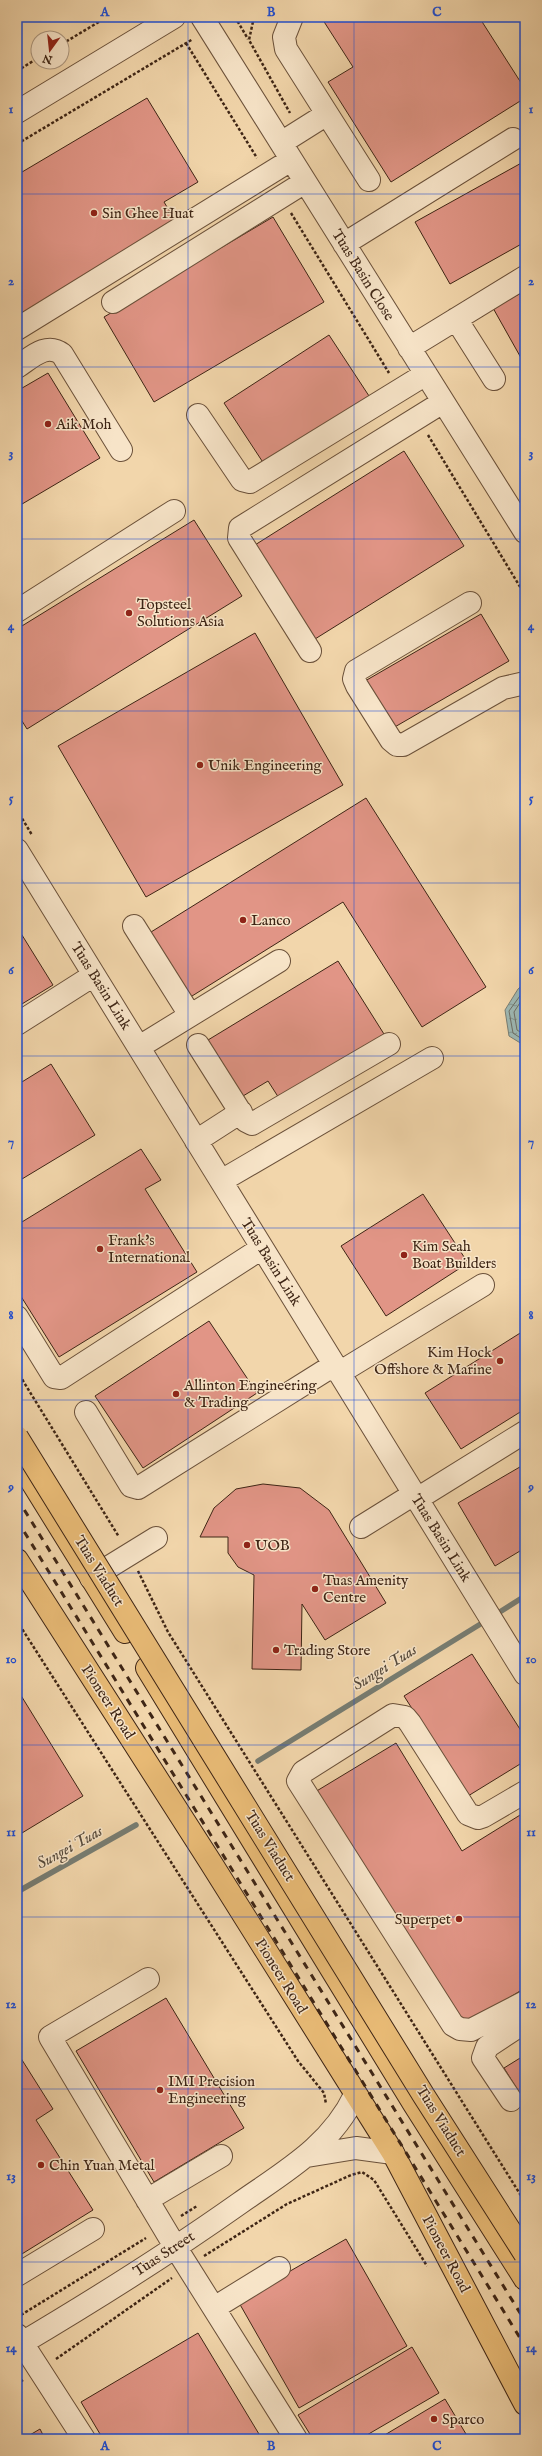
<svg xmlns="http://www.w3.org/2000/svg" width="542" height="2456" font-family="'IM FELL English',serif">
	<defs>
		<pattern id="water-ripples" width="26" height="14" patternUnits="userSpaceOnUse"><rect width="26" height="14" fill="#9db7b2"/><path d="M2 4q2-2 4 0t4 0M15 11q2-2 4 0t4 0" fill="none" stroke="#819590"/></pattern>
	</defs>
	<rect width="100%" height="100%" fill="#f2d6ab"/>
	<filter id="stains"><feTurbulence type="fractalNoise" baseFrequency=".005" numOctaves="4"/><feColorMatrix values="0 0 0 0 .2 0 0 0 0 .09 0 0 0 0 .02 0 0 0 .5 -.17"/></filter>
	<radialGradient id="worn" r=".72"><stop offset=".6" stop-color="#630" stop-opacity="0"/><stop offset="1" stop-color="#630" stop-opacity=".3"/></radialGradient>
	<path fill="url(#water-ripples)" stroke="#777d73" d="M525 983V1048L522 1044 509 1036 505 1010 518 989Z"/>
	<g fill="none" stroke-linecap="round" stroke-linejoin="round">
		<path stroke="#6e6e64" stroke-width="1" d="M525 989 509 1011 513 1033 525 1041
			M525 995 514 1012 517 1030 525 1035"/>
		<path stroke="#777d73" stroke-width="5.5" d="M495 1615 525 1596
			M258 1761 487 1620
			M17 1892 136 1825"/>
	</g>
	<path fill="#e19586" stroke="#3e2515" d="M321 17H479L525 89V98L391 182 328 82 353 67Z
		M147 98 198 182 164 202 178 225 17 321V175Z
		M525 161V242L450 284 415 222Z
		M273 217 324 302 154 402 104 317Z
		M525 291V365L493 308Z
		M329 335 371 399 266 467 224 403Z
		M48 373 100 458 17 507V391Z
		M404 451 464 546 307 644 247 550Z
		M194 520 242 596 27 729 17 713V629Z
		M481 614 509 661 393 728 365 681Z
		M255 633 343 785 146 897 58 746Z
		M366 798 486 987 422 1027 343 902 184 1001 143 937Z
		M17 927 53 985 17 1007Z
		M338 961 389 1042 284 1106 268 1081 243 1096 208 1040Z
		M51 1064 95 1135 17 1182V1085Z
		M141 1149 161 1180 145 1189 197 1272 59 1357 17 1290V1225Z
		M423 1194 468 1263 386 1316 341 1246Z
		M209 1321 257 1393 143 1468 95 1396Z
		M525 1330V1409L461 1449 425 1393Z
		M525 1464V1548L495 1566 458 1503Z
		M263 1484 300 1488 329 1510 386 1603 325 1640 302 1604 301 1670 252 1669 254 1575 238 1567 228 1553V1537H200L214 1508 236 1489Z
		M472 1654 525 1737V1761L468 1796 404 1696Z
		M17 1689 83 1796 17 1836Z
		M396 1743 462 1851 525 1812V1988L460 2028 315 1792Z
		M166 1998 244 2128 154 2182 76 2051Z
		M17 2052 53 2109 36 2120 93 2210 17 2257Z
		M525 2055V2102L504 2068Z
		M346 2239 407 2346 299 2408 238 2301Z
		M198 2333 262 2439H103L81 2402Z
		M412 2347 439 2393 360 2439H313L298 2415Z
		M445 2399 469 2439H378Z
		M40 2429 45 2439H23Z"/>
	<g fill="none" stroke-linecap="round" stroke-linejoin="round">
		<defs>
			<path id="minor" d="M202 17 525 532
				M292 17 284 37 286 49 369 180
				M17 112 174 17
				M281 143 327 114
				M344 244 513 139
				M113 302 305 182
				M456 319 494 379
				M17 329 291 160
				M409 348 525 277
				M17 367C31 358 46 342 62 354L121 450
				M198 415 242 480 250 482 426 374
				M470 603 356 671 354 679 357 686 391 740 397 745H403L503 688 525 683
				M17 611 174 511
				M310 651 239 538 240 528 443 402
				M17 850 525 1674
				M134 926 190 1015
				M17 1024 94 975
				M198 1045 246 1121 252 1124 389 1044
				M139 1047 279 961
				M196 1141 241 1112
				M221 1181 432 1058
				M17 1317 54 1377 61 1378 262 1248
				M339 1373 483 1285
				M86 1412 131 1486 138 1488 334 1365
				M417 1499 525 1432
				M361 1527 414 1494
				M91 1578 156 1538
				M525 1792 484 1816 478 1818 468 1814 410 1723 405 1717 393 1715 303 1772 298 1781 453 2025 460 2029 471 2030 525 2002
				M148 1979 50 2037 176 2248 296 2439
				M511 2100 483 2058 487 2047 525 2022
				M307 2156 356 2148 393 2153
				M147 2200 221 2156
				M17 2275 93 2229
				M214 2308 279 2268
				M17 2335 84 2439
				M17 2346C93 2301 168 2254 240 2203 284 2172 331 2146 355 2095"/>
			<path id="major" d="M17 1458 125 1632
				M17 1560 211 1863 393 2153 525 2404
				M147 1668 414 2104 525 2279"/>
		</defs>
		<use href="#minor" stroke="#6b513a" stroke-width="24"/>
		<use href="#major" stroke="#3e2515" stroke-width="24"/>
		<path stroke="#3e2515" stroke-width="2.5" stroke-dasharray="3 2" stroke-linecap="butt" d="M235 17 248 39
			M254 17 249 40 290 113
			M186 43 257 158
			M62 44 107 17
			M17 71 38 58
			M17 144 193 39
			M291 213 389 373
			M428 435 525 595
			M17 810 32 835
			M17 1371 119 1537
			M138 1571 168 1632 525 2202
			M17 1621 298 2061 324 2093 326 2104
			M521 1693 525 1699
			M181 2216 197 2206
			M204 2256 287 2204 351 2175 362 2172 374 2180 427 2266
			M21 2315 146 2238
			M56 2359 172 2278
			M17 2384 23 2380"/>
		<use href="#minor" stroke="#f7e4c8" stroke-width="22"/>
		<use href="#major" stroke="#e9bb76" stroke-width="22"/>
		<path stroke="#3e2515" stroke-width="3" stroke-dasharray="7 7" stroke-linecap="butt" d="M17 1498 525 2321
			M17 1520 525 2346"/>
		<defs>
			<path id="major-bridge" d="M17 1437 424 2096 525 2254"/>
		</defs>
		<use href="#major-bridge" stroke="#3e2515" stroke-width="24" stroke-linecap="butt"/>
		<use href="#major-bridge" stroke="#e9bb76" stroke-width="22"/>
	</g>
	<path fill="none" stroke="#1d4ed8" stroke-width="1" stroke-opacity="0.55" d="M188 17V2439M354 17V2439M17 194H525M17 367H525M17 539H525M17 711H525M17 883H525M17 1056H525M17 1228H525M17 1400H525M17 1573H525M17 1745H525M17 1917H525M17 2089H525M17 2262H525"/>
	<g fill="#8f2418" stroke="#f7e4c8" stroke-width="1.5">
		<circle cx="94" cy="213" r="4"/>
		<circle cx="48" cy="424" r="4"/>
		<circle cx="129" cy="613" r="4"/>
		<circle cx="200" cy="765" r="4"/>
		<circle cx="243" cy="920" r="4"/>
		<circle cx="100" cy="1249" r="4"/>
		<circle cx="404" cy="1255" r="4"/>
		<circle cx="500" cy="1361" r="4"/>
		<circle cx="176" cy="1394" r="4"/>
		<circle cx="247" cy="1545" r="4"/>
		<circle cx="315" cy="1589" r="4"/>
		<circle cx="276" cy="1650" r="4"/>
		<circle cx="459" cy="1919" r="4"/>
		<circle cx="160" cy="2090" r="4"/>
		<circle cx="41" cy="2165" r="4"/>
		<circle cx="434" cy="2419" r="4"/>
	</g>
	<g text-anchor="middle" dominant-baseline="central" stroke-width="3" stroke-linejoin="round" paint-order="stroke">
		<g font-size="15" fill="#3e2515" stroke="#f7e4c8" text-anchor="start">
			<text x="102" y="213">Sin Ghee Huat</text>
			<text x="56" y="424">Aik Moh</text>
			<text x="137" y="604">Topsteel<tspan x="137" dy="17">Solutions Asia</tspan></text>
			<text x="208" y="765">Unik Engineering</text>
			<text x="251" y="920">Lanco</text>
			<text x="108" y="1240">Frank's<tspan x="108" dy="17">International</tspan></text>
			<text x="412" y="1246">Kim Seah<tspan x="412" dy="17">Boat Builders</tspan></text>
			<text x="492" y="1352" text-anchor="end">Kim Hock<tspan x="492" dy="17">Offshore &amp; Marine</tspan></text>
			<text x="184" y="1385">Allinton Engineering<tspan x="184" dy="17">&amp; Trading</tspan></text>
			<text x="255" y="1545">UOB</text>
			<text x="323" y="1580">Tuas Amenity<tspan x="323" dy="17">Centre</tspan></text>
			<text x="284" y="1650">Trading Store</text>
			<text x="451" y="1919" text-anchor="end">Superpet</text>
			<text x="168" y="2081">IMI Precision<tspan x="168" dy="17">Engineering</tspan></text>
			<text x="49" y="2165">Chin Yuan Metal</text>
			<text x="442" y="2419">Sparco</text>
		</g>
		<g font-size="15" fill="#3e2515" stroke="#f7e4c8">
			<text transform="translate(363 275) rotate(58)">Tuas Basin Close</text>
			<text transform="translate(101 986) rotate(58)">Tuas Basin Link</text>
			<text transform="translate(271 1262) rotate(58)">Tuas Basin Link</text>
			<text transform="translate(441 1538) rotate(58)">Tuas Basin Link</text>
			<text transform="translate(99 1571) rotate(58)">Tuas Viaduct</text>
			<text transform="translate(108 1702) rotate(57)">Pioneer Road</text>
			<text transform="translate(270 1846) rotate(58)">Tuas Viaduct</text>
			<text transform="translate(281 1976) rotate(58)">Pioneer Road</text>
			<text transform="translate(441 2121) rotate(58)">Tuas Viaduct</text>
			<text transform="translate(164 2254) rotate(-33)">Tuas Street</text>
			<text transform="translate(446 2254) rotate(62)">Pioneer Road</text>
		</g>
		<g font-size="16" font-style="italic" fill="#564a3c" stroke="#f7e4c8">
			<text transform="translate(385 1668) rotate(-32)">Sungei Tuas</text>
			<text transform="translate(70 1848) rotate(-29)">Sungei Tuas</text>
		</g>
	</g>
	<rect width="542" height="2456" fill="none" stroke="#f2d6ab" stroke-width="44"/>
	<g transform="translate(50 50) rotate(195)"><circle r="19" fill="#f7e4c8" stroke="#ad9880"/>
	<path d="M0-3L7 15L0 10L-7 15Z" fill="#8f2418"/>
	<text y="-6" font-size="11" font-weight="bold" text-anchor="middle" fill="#3e2515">N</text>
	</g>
	<rect x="22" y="22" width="498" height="2412" fill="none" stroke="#1d4ed8" stroke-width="1.5"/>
	<g font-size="13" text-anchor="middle" font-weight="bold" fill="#1d4ed8">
		<text x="105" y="16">A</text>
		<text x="271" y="16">B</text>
		<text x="437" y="16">C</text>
		<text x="11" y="113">1</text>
		<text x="531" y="113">1</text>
		<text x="11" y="285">2</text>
		<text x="531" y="285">2</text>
		<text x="11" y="457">3</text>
		<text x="531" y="457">3</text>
		<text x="11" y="630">4</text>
		<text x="531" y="630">4</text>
		<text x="11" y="802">5</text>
		<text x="531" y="802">5</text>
		<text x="11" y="974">6</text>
		<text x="531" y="974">6</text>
		<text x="11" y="1146">7</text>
		<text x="531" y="1146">7</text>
		<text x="11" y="1319">8</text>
		<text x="531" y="1319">8</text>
		<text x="11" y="1491">9</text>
		<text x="531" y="1491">9</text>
		<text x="11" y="1663">10</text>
		<text x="531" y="1663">10</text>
		<text x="11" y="1836">11</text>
		<text x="531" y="1836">11</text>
		<text x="11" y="2008">12</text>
		<text x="531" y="2008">12</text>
		<text x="11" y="2180">13</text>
		<text x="531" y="2180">13</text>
		<text x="11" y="2352">14</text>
		<text x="531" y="2352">14</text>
		<text x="105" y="2450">A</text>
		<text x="271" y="2450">B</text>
		<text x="437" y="2450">C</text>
	</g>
	<rect width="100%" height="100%" filter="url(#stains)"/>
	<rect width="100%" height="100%" fill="url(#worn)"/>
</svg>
